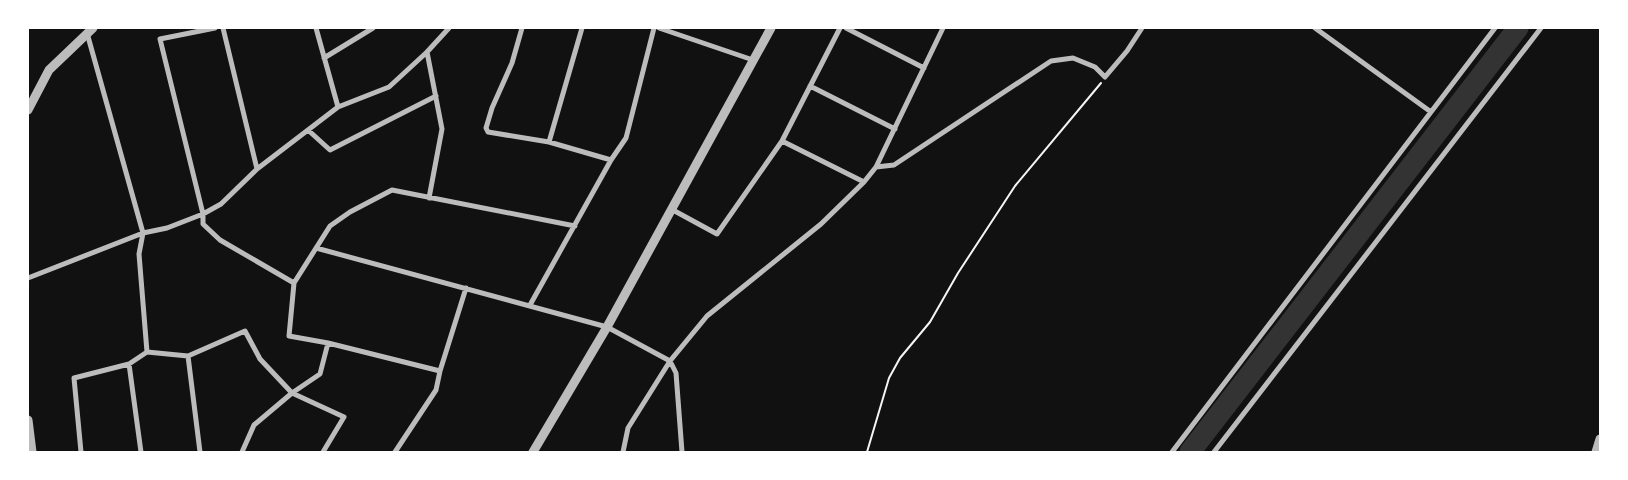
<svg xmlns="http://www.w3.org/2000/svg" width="1628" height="480" font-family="Rubik,sans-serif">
	<rect width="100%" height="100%" fill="#111"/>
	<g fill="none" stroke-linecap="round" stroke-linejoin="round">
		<path stroke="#333" stroke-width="21" d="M1190 452 1518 28"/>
		<path stroke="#f5f5f5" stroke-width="2" d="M867 452 889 378 900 358 930 322 958 273 1015 186 1101 83"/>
		<path stroke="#bcbcbc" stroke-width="5" d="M215 28 160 39 203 214V224L220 240 294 283
			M223 28 257 169
			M316 28 338 107
			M522 28 512 63 492 108 486 128 488 132 549 142 611 160
			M659 28 753 60
			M846 28 924 68
			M1315 28 1431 112
			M427 52 442 129 429 198
			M324 58 373 28
			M810 86 895 129
			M308 130 330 150 436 96
			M782 141 864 182
			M549 142 582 28
			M876 167 894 165 1051 61 1073 58 1095 67 1105 77 1127 51 1142 28
			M671 209 717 234 782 141 840 28
			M316 248 607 327 670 361 676 373 682 452
			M28 278 143 233 167 228 203 214 221 204 257 169 338 107 389 87 427 52 449 28
			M530 305 611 160 626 138 654 28
			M147 352 188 356 245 331 260 359 292 393 344 417 323 452
			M188 356 200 452
			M129 364 141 452
			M440 371 328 343 289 336 294 283 330 226 350 212 392 190 575 226
			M81 452 74 378 129 364 147 352 139 254 143 233 87 33
			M242 452 254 425 292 393 320 374 328 343
			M395 452 436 390 440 371 466 288
			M623 452 628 428 670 361 707 316 821 224 864 182 876 167 943 28
			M1172 452 1495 28
			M1214 452 1541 28"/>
		<path stroke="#bcbcbc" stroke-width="9" d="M28 110 49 70 93 28
			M28 420 32 452
			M533 452 607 327 771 28
			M1596 452 1600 439"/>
	</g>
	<rect width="1628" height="480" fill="none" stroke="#ffffff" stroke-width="58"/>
</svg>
